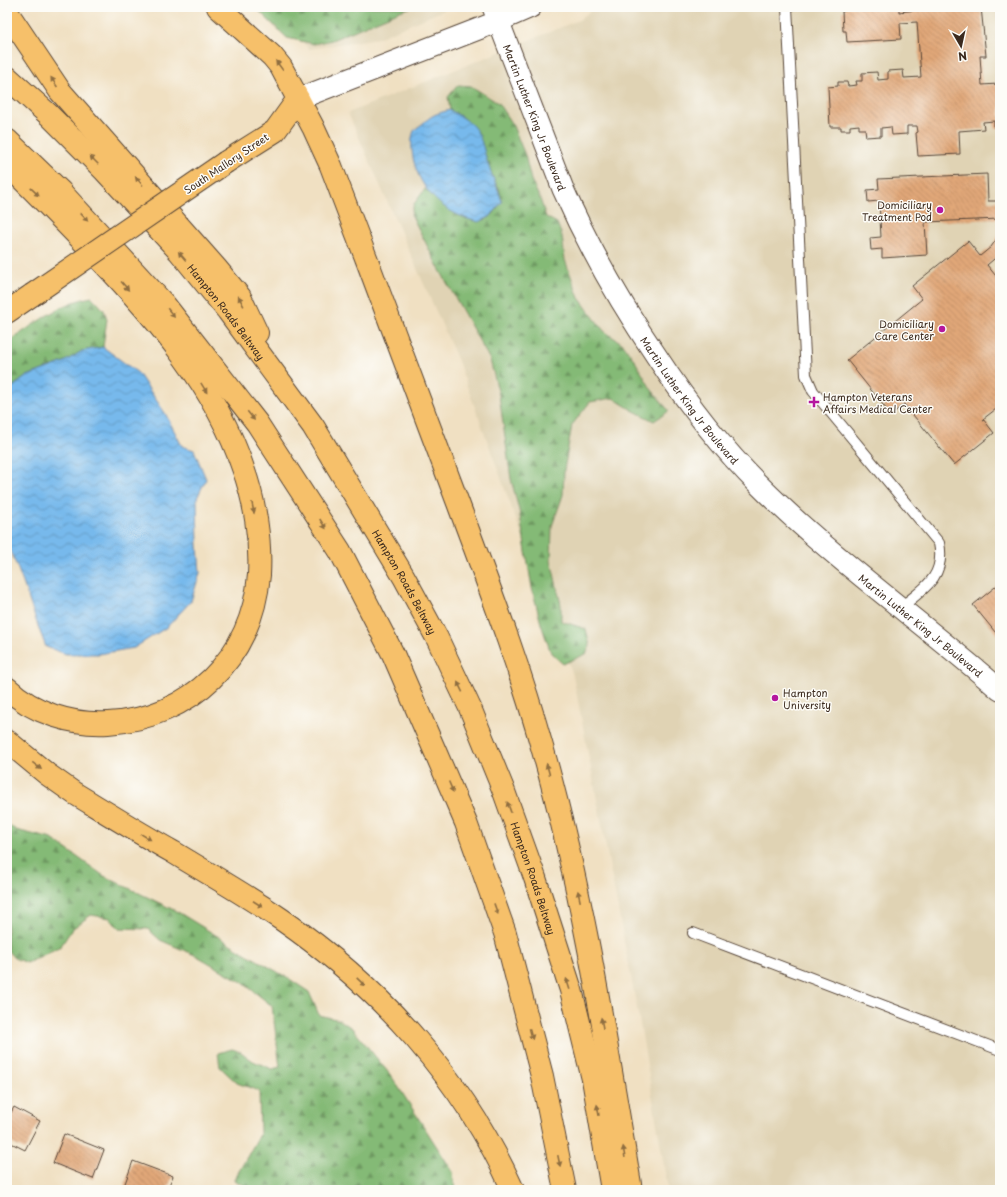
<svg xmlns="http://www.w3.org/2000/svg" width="1007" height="1197" font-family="'Playpen Sans',sans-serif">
	<defs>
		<pattern id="forest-firs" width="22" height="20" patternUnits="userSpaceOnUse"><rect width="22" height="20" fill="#84ba76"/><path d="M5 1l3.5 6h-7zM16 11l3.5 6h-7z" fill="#6d9760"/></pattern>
		<pattern id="water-waves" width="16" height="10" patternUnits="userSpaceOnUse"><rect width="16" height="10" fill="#77b9ec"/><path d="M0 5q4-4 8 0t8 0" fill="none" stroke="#6397bf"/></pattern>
		<pattern id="building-back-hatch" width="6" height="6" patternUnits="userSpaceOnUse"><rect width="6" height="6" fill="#e1a778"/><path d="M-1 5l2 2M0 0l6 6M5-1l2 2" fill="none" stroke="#b88862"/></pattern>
	</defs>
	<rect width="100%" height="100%" fill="#fdfcf7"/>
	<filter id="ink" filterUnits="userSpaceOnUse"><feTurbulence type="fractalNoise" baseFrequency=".025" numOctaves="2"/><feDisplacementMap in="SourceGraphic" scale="8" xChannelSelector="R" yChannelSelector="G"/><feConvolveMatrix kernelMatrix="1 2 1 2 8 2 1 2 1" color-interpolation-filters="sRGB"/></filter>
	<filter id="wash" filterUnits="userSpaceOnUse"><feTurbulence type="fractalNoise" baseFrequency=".012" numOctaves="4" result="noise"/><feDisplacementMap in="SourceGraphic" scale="16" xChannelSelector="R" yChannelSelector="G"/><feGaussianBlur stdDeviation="0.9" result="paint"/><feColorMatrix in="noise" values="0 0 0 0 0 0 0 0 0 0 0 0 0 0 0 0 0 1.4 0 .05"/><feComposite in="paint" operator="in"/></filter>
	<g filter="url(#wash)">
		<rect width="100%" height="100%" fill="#f0e0c2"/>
		<path fill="#e0d3b4" d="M267 7H451L378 38 309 49Z
			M595 7H1000V1190H668L641 1029 573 675 458 361 348 113 579 20Z"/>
		<path fill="url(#forest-firs)" stroke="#60724a" d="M255 7H412L400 11 332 40 314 44 287 38Z
			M458 85 471 86 498 103 513 126 525 155 531 180 540 199 546 217 557 223 562 236 565 260 579 298 604 331 623 344 635 361 651 389 669 411 654 421 632 410 613 398 590 402 572 425 564 470 563 495 552 526 551 560 561 605V621L586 629 590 646 586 654 563 664 551 653 541 624 532 588 519 510 511 479 499 395 490 360 436 263 411 214 414 204 425 189C439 202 470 231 490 217 494 214 498 207 501 202L499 190 488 167 482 144 464 119 450 110 448 97Z
			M92 297 104 310 107 319 103 347 82 351 64 362 27 376 7 391V343C33 325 61 302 92 297Z
			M7 824 16 830 52 839 104 876 178 912 245 953 288 978 309 992 319 1015 340 1020 353 1029 392 1077 453 1172 455 1190H252L234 1180 260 1134 259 1091 237 1083 220 1067 218 1053 232 1049 241 1052 253 1061 272 1069 280 1067 272 1006 242 982 197 956 160 940 148 929 118 928 110 918 91 915 72 929 61 946 27 963 14 958 7 950Z"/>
		<path fill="url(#water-waves)" stroke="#597285" d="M450 110C458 115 467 119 473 126 483 137 484 154 489 167 493 179 499 189 502 202L490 217 479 222C446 215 420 192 413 158 412 150 410 139 414 131 415 129 419 126 421 125 433 114 435 114 450 110Z
			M103 347 138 373 165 413 182 446 194 450 206 479 197 498 198 545 200 573 191 601 167 627 134 648 99 654H66L46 647C32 613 23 576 7 544V391L27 376 64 362 82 351Z"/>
		<g id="blocks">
			<path fill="url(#building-back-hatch)" d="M845 7H899V12L916 10V7H981L986 56H980L982 85 998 84 997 75H1000V128H994V121L983 122 984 129 959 131 960 154 918 156 916 133 918 132 917 126H907V134L892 135 891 127 881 128V136L866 137 865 129H859V125L850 126V130H841V127H830L828 87 838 86V82H847L848 86 857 85 856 81H862V73L877 72 878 80 888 79V71L903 70 904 78 921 77 917 22 900 23 901 39 847 42 846 31H843L842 11H845Z
				M987 174 988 201H1000V219L925 222 927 255 882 258V249L871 250 870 238 881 237 879 201 868 202 867 190 879 189 878 179Z
				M1000 234V254L987 265 1000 281V406L983 419 994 433 954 465 904 404 891 415 847 360 922 299 912 286 968 241 980 256 991 247Z
				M1000 583V638L973 605Z
				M14 1107 40 1121 25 1150 7 1141V1120Z
				M64 1134 104 1150 93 1179 53 1163Z
				M133 1161 173 1176 167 1190 123 1189Z"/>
		</g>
	</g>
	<g filter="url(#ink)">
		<use href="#blocks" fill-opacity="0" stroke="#564537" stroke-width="1"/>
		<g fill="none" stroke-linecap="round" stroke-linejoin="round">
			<defs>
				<path id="service" d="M787 7 806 375 813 391 939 543C946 577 923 589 900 608
					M693 933 1000 1050"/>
				<g id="minor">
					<path id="s1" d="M493 7 563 189C589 248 621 304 657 357 687 403 721 447 760 486 834 560 921 621 1000 690"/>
					<path d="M298 99 499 21 531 7"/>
				</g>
				<path id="primary" d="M226 162 275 131 298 99
					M7 312 32 295"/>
				<g id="motorway">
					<path d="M218 7 272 56 281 67 313 127 331 166C374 278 416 390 458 503 488 584 519 664 542 747 583 892 606 1042 631 1190"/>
					<path d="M7 12 60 91 216 268 240 297 257 333"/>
					<path id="s2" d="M7 77 49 115 105 171 179 251 228 311 313 426 404 577 437 638 470 708 503 789 535 878 571 990 593 1079 612 1190"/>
					<path d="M7 140 61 192 164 304 257 423 340 551 393 654 435 751 466 823 505 933 542 1076 565 1190"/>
					<path d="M7 164C38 195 69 226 98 257 156 318 216 387 243 468 255 501 261 540 259 575 252 659 190 718 108 723 72 725 33 713 7 688"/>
					<path d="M7 741 47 774 74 793C107 813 139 833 173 852 209 874 246 895 281 919 380 987 464 1080 513 1190"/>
				</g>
			</defs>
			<use href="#service" stroke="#564537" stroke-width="12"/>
			<use href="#minor" stroke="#564537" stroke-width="23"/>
			<use href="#primary" stroke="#564537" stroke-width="24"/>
			<use href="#motorway" stroke="#564537" stroke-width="24"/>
			<use href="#service" stroke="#fff" stroke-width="10"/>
			<use href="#minor" stroke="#fff" stroke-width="21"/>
			<use href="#primary" stroke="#f6c06b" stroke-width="22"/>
			<use href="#motorway" stroke="#f6c06b" stroke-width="22"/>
			<defs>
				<path id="primary-bridge" d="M32 295 226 162"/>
			</defs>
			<use href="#primary-bridge" stroke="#564537" stroke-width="24" stroke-linecap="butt"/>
			<use href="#primary-bridge" stroke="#f6c06b" stroke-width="22"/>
		</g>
		<defs><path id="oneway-solid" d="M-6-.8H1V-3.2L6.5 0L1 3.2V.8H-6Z"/></defs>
		<g fill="#8f6e41">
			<use href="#oneway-solid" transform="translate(279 65) rotate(-126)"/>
			<use href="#oneway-solid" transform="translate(54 82) rotate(-124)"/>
			<use href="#oneway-solid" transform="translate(94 160) rotate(-135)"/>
			<use href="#oneway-solid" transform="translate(139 181) rotate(-131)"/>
			<use href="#oneway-solid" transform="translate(35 192) rotate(44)"/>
			<use href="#oneway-solid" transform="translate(84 217) rotate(47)"/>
			<use href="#oneway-solid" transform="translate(182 256) rotate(-130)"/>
			<use href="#oneway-solid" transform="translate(125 286) rotate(49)"/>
			<use href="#oneway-solid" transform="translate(241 301) rotate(-118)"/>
			<use href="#oneway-solid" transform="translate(171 313) rotate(52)"/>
			<use href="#oneway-solid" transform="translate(204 388) rotate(58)"/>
			<use href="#oneway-solid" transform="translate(251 416) rotate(52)"/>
			<use href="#oneway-solid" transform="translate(253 508) rotate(79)"/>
			<use href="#oneway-solid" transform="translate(323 524) rotate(57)"/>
			<use href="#oneway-solid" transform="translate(460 687) rotate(-116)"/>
			<use href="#oneway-solid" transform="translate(37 766) rotate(38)"/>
			<use href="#oneway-solid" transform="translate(548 769) rotate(-105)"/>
			<use href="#oneway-solid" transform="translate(451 787) rotate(67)"/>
			<use href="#oneway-solid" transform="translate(509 807) rotate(-110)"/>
			<use href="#oneway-solid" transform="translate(146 837) rotate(31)"/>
			<use href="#oneway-solid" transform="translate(579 896) rotate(-102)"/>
			<use href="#oneway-solid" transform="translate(258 904) rotate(33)"/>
			<use href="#oneway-solid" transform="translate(496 909) rotate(70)"/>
			<use href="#oneway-solid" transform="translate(361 982) rotate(44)"/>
			<use href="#oneway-solid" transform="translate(568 984) rotate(-108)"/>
			<use href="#oneway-solid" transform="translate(602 1023) rotate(-100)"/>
			<use href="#oneway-solid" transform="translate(531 1034) rotate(75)"/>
			<use href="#oneway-solid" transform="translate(598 1110) rotate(-100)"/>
			<use href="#oneway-solid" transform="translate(624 1152) rotate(-99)"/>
			<use href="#oneway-solid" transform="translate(559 1161) rotate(78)"/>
		</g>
	</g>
	<g fill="#b5179e" stroke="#fdfcf7" stroke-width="1.5">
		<circle cx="940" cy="210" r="4"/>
		<circle cx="942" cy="329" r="4"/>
		<path d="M812 396h4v4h4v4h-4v4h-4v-4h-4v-4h4z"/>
		<circle cx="775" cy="698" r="4"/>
	</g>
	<g text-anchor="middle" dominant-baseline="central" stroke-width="3" stroke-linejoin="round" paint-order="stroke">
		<g font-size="10" fill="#3b2a1e" stroke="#fdfcf7">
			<text stroke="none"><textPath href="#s1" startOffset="118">Martin Luther King Jr Boulevard</textPath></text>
			<text transform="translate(226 163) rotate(-34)">South Mallory Street</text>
			<text stroke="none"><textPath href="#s2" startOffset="322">Hampton Roads Beltway</textPath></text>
			<text stroke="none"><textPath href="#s1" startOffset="442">Martin Luther King Jr Boulevard</textPath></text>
			<text stroke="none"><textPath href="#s2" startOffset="646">Hampton Roads Beltway</textPath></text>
			<text stroke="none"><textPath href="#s1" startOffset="766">Martin Luther King Jr Boulevard</textPath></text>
			<text stroke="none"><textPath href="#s2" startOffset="970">Hampton Roads Beltway</textPath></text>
		</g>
		<g font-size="10" fill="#3b2a1e" stroke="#fdfcf7" text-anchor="end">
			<text x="932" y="204">Domiciliary<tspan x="932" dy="12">Treatment Pod</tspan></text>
			<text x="934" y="323">Domiciliary<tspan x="934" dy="12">Care Center</tspan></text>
			<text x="823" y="396" text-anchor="start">Hampton Veterans<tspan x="823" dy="12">Affairs Medical Center</tspan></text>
			<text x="783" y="692" text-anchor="start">Hampton<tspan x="783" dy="12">University</tspan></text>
		</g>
	</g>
	<rect width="1007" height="1197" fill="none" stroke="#fdfcf7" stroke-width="24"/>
	<g transform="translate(961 46) rotate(171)" stroke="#fdfcf7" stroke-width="3" paint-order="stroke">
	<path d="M0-3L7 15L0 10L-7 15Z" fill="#3b2a1e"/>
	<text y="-6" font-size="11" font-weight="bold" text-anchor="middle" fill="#3b2a1e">N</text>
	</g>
</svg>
